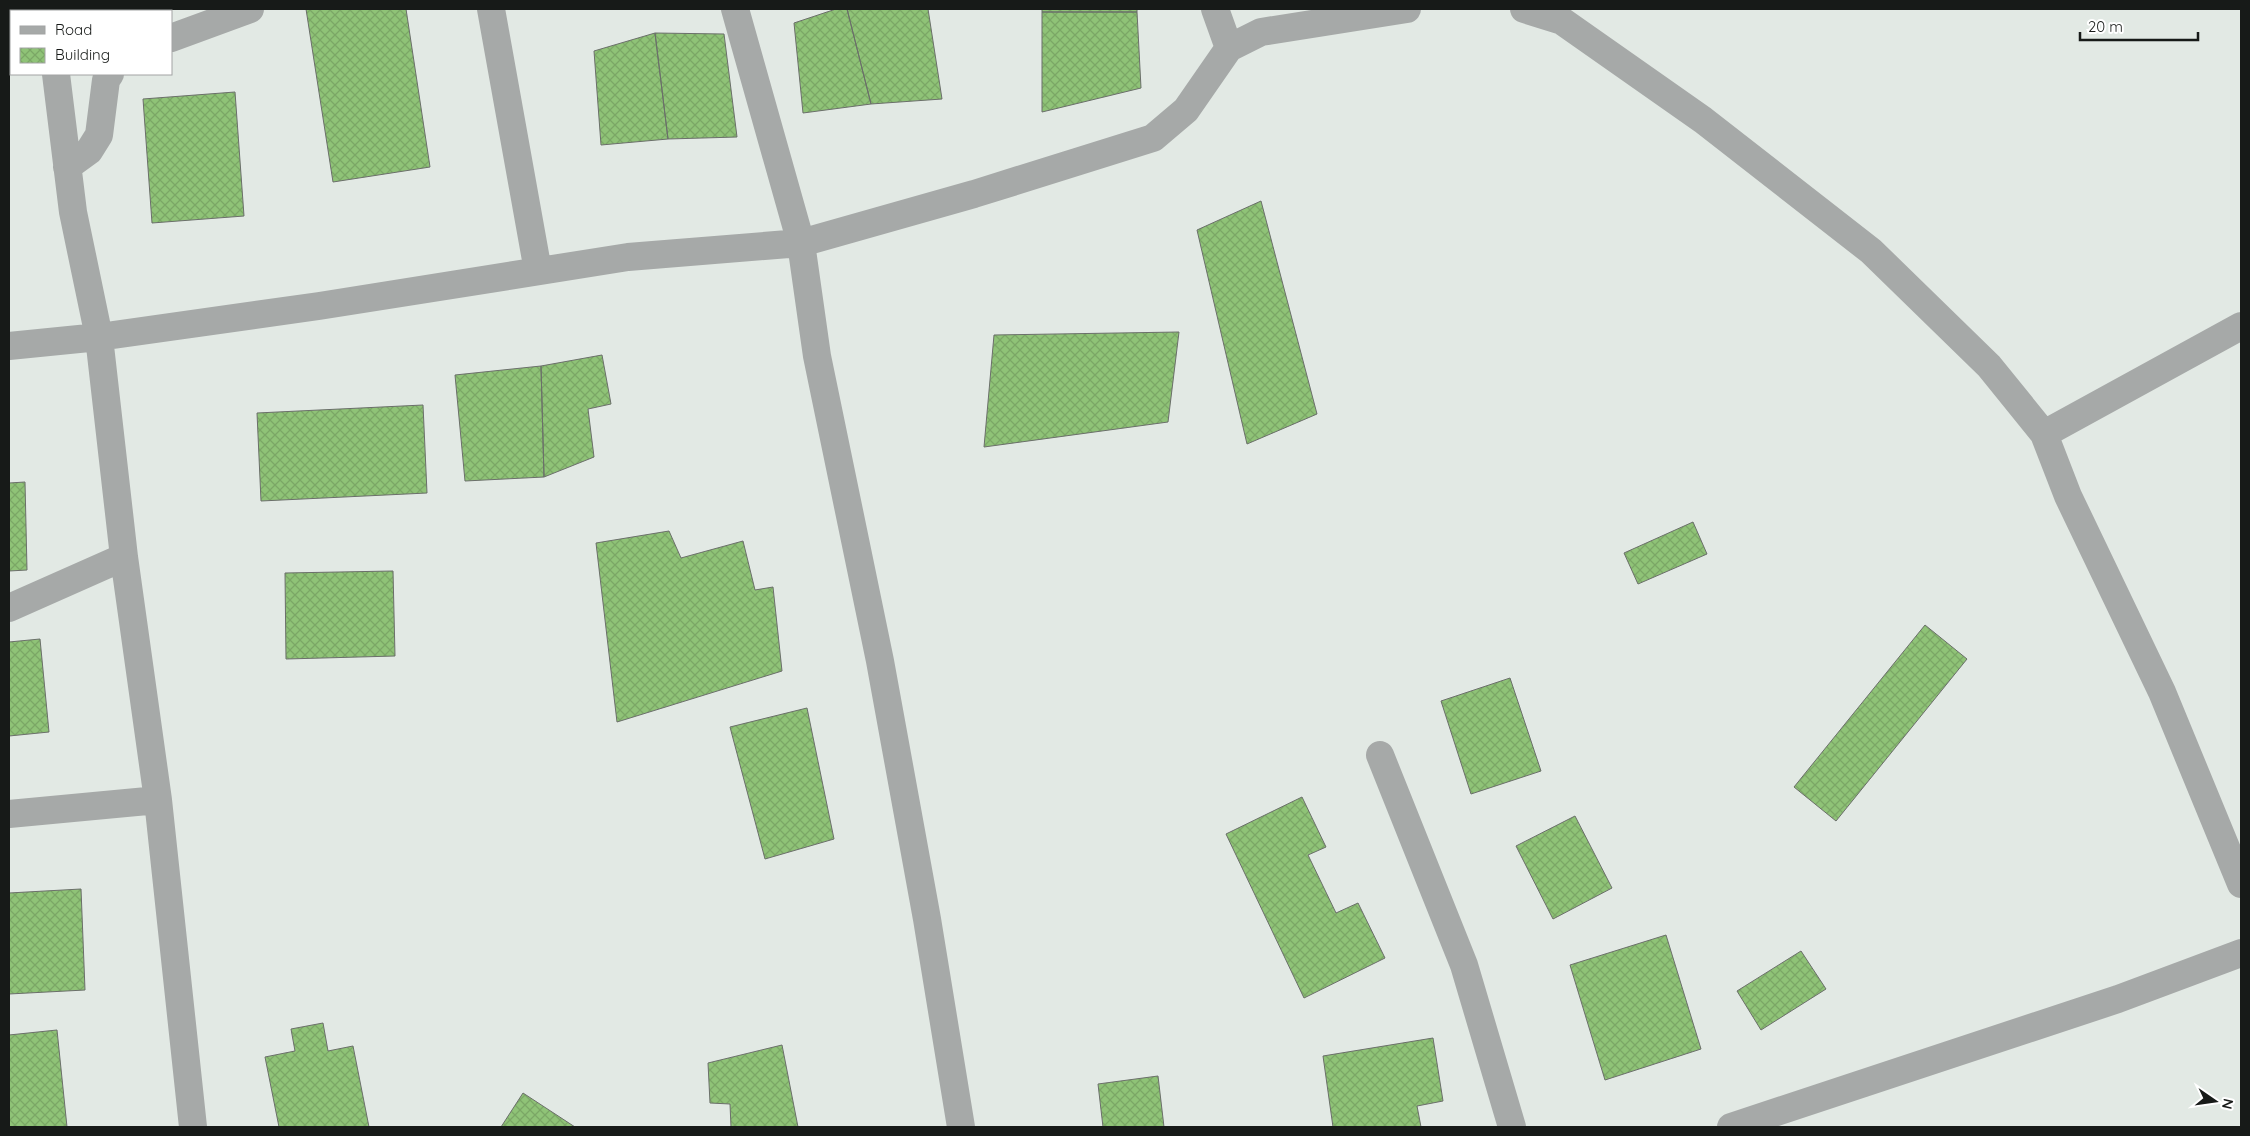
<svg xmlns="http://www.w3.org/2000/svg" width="2250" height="1136" font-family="Quicksand,sans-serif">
	<defs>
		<pattern id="building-cross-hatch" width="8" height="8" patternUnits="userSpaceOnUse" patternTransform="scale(1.25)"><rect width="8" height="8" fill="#8fc377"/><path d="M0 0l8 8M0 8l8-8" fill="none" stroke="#7ba766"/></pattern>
	</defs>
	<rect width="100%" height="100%" fill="#e2e9e4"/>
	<path fill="url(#building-cross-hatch)" stroke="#6b6f6a" d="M306 9H406L430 167 333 182Z
		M836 9H847L871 104 803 113 794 23Z
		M847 9H928L942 99 871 104Z
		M1042 9H1137V12H1042Z
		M1042 12H1137L1141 88 1042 112Z
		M655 33 668 139 601 145 594 51Z
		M655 33 724 34 737 137 668 139Z
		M235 92 244 216 152 223 143 99Z
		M1261 201 1317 414 1247 444 1197 230Z
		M1179 332 1168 422 984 447 994 335Z
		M602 355 611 404 588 409 594 457 544 477 541 366Z
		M541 366 544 477 465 481 455 375Z
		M423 405 427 493 261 501 257 413Z
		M25 482 27 570 9 571V483Z
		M1693 522 1707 554 1638 584 1624 553Z
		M669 531 681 558 743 541 755 590 773 587 782 671 617 722 596 543Z
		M393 571 395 656 286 659 285 573Z
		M1925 625 1967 659 1836 821 1794 787Z
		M40 639 49 732 9 736V642Z
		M1510 678 1541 771 1471 794 1441 701Z
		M807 708 834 839 765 859 730 727Z
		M1302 797 1326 847 1308 855 1336 913 1358 903 1385 958 1304 998 1226 834Z
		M1575 816 1612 888 1553 919 1516 846Z
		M81 889 85 990 9 994V893Z
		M1666 935 1701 1049 1605 1080 1570 965Z
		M1801 951 1826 989 1761 1030 1737 991Z
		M323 1023 328 1051 353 1046 369 1127H279L265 1057 295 1051 291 1029Z
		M57 1030 67 1127H9V1035Z
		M1433 1038 1443 1101 1417 1106 1421 1127H1333L1323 1056Z
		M782 1045 798 1127H731L730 1104 710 1103 708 1063Z
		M1158 1076 1164 1127H1103L1098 1084Z
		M523 1093 575 1127H501Z"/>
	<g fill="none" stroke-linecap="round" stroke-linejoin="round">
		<path stroke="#a6a9a8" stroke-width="28" d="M47 9 48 11
			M491 9 538 271
			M735 9 801 243 817 356 880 661 927 919 961 1127
			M1215 9 1229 48 1261 32 1407 9
			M1524 9 1562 21 1703 120 1871 251 1989 366 2044 434 2068 496 2162 692 2241 884
			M171 38 250 9
			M67 167 89 151 99 135 106 80 110 74
			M9 346 99 337 73 212 56 74
			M2044 434 2241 326
			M9 608 124 557
			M1380 755 1464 965 1512 1127
			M9 814 158 800
			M193 1127 158 800 124 557 99 337 319 306 628 257 801 243 974 194 1153 138 1186 110 1229 48
			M1731 1127 2118 999 2241 953"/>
	</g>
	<rect width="2250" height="1136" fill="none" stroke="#171a18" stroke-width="20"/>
	<rect x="10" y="10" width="162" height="65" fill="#ffffff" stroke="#a2a3a3"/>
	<rect x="20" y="26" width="25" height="8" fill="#a6a9a8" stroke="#a2a3a3"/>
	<text x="55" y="35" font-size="15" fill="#171a18">Road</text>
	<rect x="20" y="48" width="25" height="15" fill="url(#building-cross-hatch)" stroke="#a2a3a3"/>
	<text x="55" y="60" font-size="15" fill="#171a18">Building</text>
	<g transform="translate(2215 1101) rotate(103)" stroke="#ffffff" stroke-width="4" paint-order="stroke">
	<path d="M0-4L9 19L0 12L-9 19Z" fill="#171a18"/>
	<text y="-8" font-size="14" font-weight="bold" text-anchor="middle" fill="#171a18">N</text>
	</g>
	<path d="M2080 32v8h118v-8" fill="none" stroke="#171a18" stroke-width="2.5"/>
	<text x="2088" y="32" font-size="15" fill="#171a18" stroke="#ffffff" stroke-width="4" paint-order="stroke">20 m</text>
</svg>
